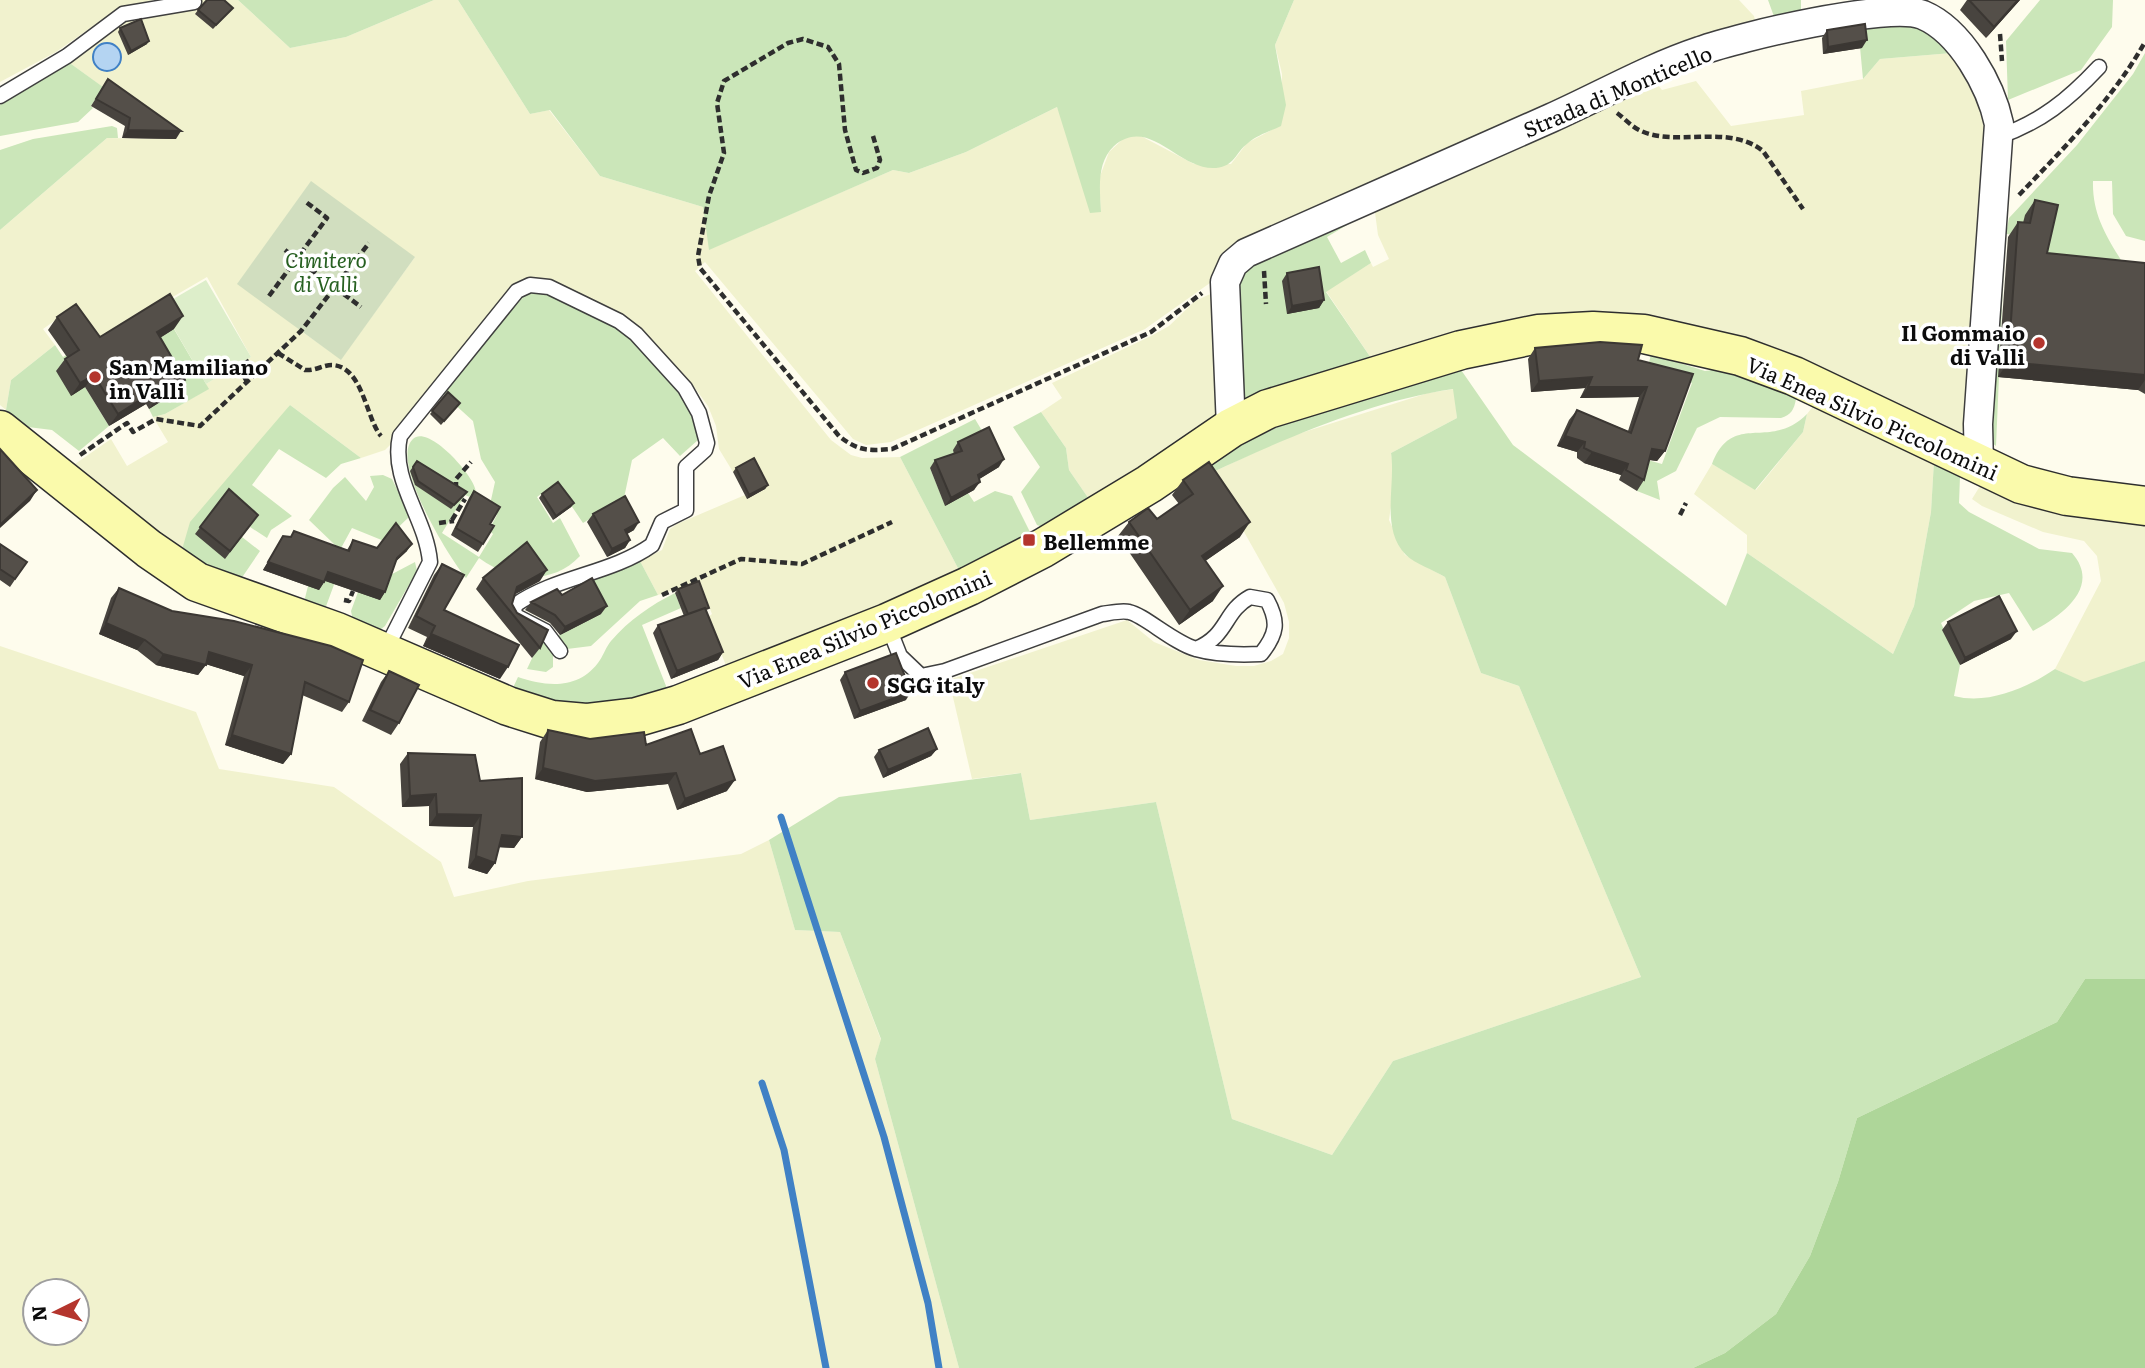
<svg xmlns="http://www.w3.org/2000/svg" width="2145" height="1368" font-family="Literata,serif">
	<rect width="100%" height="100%" fill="#fefced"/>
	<path fill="#f1f2ce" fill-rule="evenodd" d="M0 0H154L119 8 56 52 0 82Z
		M165 0H238L290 48 346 37 434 0H458L530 114 549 110 600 176 703 207 710 249 893 170 909 173 966 152 1057 107 1101 212 1099 179 1109 152 1124 138 1139 135 1194 164H1231L1247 143 1281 125 1282 74 1275 45 1294 0H1739L1754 16 1757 30 1217 278 1145 329 891 442 866 445 853 439 705 262 695 271 831 440 851 455 862 458 900 457 960 572 727 668 707 618 712 614 699 582 658 595 640 561 662 550 670 529 677 524 745 495 747 499 765 489 751 463 733 472 719 449 716 426 708 406 689 380 639 327 549 281 529 277 515 283 402 422 394 441 385 450 361 458 290 405 181 553 75 464 111 439 127 466 168 442 153 417 165 414 208 389 206 384 251 357 207 277 90 345 67 312 43 329 55 345 11 380 6 410 0 405V230L107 138 174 139 67 61 114 27ZM415 257 341 359 301 331Z
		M1952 53 1986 106 1969 429 1953 435 1748 340 1373 361 1326 291 1371 263 1373 267 1389 259 1378 235 1374 205 1654 80 1662 90 1696 81 1731 126 1804 115 1801 91 1863 79 1880 59Z
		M1217 291 1223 415 1091 502 1069 470 1066 448 1041 412 1062 398 1052 383 1151 336 1169 326 1195 301Z
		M1454 389 1457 418 1391 453 1395 477 1389 520 1405 555 1445 577 1481 673 1519 686 1641 977 1393 1061 1332 1155 1232 1119 1156 802 1030 820 1021 773 972 779 949 680 1127 620 1154 642 1199 660 1236 666H1254L1271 661 1283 654 1289 638V622L1284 603 1211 473 1285 438 1428 393Z
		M1814 405 1934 461 1931 512 1914 606 1893 654 1747 553V535L1694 494 1712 464 1756 490 1803 432 1807 414Z
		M1980 486 2006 495 2145 522V661L2084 683 2055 669 2101 581 2097 556 2084 541 2043 532 1982 506 1972 499Z
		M0 646 196 712 219 769 334 787 441 862 454 897 528 881 741 854 769 840 795 930 840 932 881 1040 875 1059 959 1368H0ZM35 1291H77V1333H35Z"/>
	<path fill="#cbe6b9" d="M238 0H434L346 37 290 48Z
		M458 0H1294L1275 45 1286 105 1281 126C1271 131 1257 135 1248 143 1235 153 1235 166 1216 168 1178 171 1150 115 1114 146 1096 163 1100 190 1101 212L1090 213 1057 107 966 152 909 173 893 170 709 250 703 207 600 176 550 110 530 114Z
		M1768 0H1801V11L1797 17 1776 22Z
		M2040 0H2113L2112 27 2081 70 2008 100 2006 41Z
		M1922 25 1952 53 1880 59 1863 79 1858 26Z
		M2145 53V241L2126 236 2113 214 2112 181H2093C2092 216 2108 239 2126 268L2037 261 2038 237 2006 234 2009 218 2077 145 2133 74Z
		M67 61 103 87 91 106 93 108 78 122 0 136V105Z
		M112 126 117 128 118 138H107L0 230V150L33 139Z
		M1352 213V222L1327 237 1341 263 1365 250 1371 263 1326 292 1373 361 1236 408 1234 311 1240 310V295H1235L1236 269Z
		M2005 237 1996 446 1991 442Z
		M535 290H543C567 302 595 312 617 327 648 346 695 404 698 440L680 456 663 438 632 460 624 498 583 523 556 483 537 497 553 523 560 518 580 556C552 586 510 581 479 558L466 578C450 559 389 461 413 439 428 424 475 476 476 492L472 498 465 495 442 533 479 557 493 534 489 530 497 515 489 509 495 482 481 459 473 421 441 392 522 298Z
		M174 329 209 389 165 414 153 417 149 409 176 392 148 345Z
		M87 342 85 387 109 426 79 451 52 430 28 427 6 410 11 380 55 345 63 357Z
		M1651 354 1705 371 1722 369 1791 391 1796 399C1794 410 1791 415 1781 418L1720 417 1697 428 1676 471 1657 481 1660 500 1637 491 1644 459 1662 464 1692 383 1648 367Z
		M1459 367 1513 445 1726 606 1747 553 1893 654 1914 606 1931 512 1934 461 1960 477 1959 503 1969 512 2039 549 2072 553C2102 587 2061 616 2033 631L2009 593 1974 601 1941 623 1960 665 1954 696C1988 705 2027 688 2055 669L2084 682 2145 661V979H2085L2057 1022 1857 1118 1838 1182 1810 1256 1776 1314 1725 1353 1693 1368H959L875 1059 881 1039 840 932 795 930 769 840 839 797 1021 773 1030 820 1156 802 1232 1119 1332 1155 1393 1061 1641 977 1519 686 1481 673 1445 577C1434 570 1415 564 1406 555 1380 529 1396 485 1391 453L1457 418 1453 389C1371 401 1286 438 1211 473L1199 465 1280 426Z
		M290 405 361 458 341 464 326 478 279 449 252 485 292 516 271 530 267 538 250 527 252 523 225 559 242 537 260 551 243 576 236 580 181 553 190 522Z
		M1041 412 1066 448 1069 470 1091 502 1045 528 1037 525 1021 492 1040 467 1013 427Z
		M1807 414 1803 432 1755 490 1712 464C1733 410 1769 452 1807 414Z
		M975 419 984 434 957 459 930 468 945 505 968 493 974 502 995 491 1012 496 1030 532 1029 536 960 572 900 457Z
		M383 475 392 479 410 516 384 541 352 528 340 550 345 555 325 609 304 602 308 586 335 545 309 520 333 488 345 477 366 501 374 487 370 476Z
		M640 561 658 595 640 601 591 646 567 649 557 636 601 614 584 580Z
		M415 562 417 571 385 626 380 630 353 621 351 611 358 592Z
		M675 593 681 608 642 625 668 691C610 707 569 709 511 692L518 677C547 687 580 690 600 660 604 654 606 647 611 641 629 620 651 605 675 593Z
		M543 635 553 650V667L546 672 527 669Z"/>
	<path fill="#aed699" d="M2085 979H2145V1368H1693L1725 1353 1776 1314 1810 1256 1838 1182 1857 1118 2057 1022Z"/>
	<path fill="#d1debf" d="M311 181 415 257 341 360 237 284Z"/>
	<path fill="#ddeeca" d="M206 280 251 357 206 384 161 306Z"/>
	<path fill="#b4d4f2" stroke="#4081c5" stroke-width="2" d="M93 57a14 14 0 1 1 28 0a14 14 0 1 1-28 0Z"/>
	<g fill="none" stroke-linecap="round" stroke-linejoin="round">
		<path stroke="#4081c5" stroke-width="7" d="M781 817 884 1137 928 1303 939 1368
			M762 1083 784 1150 826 1368"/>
		<defs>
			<path id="service" d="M0 96 67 56 123 14 194 2
				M1998 137C2041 122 2068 100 2099 67
				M887 623 900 656 921 676 945 671 1102 614C1110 613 1122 610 1129 612 1144 615 1174 643 1196 649 1217 655 1240 655 1261 654 1277 634 1279 622 1267 600L1250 597C1223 612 1229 635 1196 649
				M385 651 430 562C426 517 390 481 400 436L517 291 530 285 549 287 619 321 636 334 685 388 699 413 707 443 705 450 686 467V510L662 522 652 545C611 574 557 576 515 605L514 615 545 631 560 651"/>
			<path id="minor" d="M1231 428 1225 282 1233 264 1246 253C1348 208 1449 163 1551 118 1600 96 1649 68 1700 51 1739 37 1889 1 1923 15 1961 31 1991 86 1999 124L1978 424 1979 466"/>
			<path id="secondary" d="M0 430 149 549 197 582 337 632 508 706 552 720 586 723 637 717 678 705 887 623 969 586 1043 548 1149 484 1231 428 1268 409 1461 350 1538 334 1593 331 1644 334 1740 356 1794 376 2021 484 2067 496 2145 506"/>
		</defs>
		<use href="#service" stroke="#3f3f3f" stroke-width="17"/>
		<use href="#minor" stroke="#3f3f3f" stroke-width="31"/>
		<use href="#secondary" stroke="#2e2e2e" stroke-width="41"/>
		<path stroke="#2e2e2e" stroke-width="4.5" stroke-dasharray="7 3.5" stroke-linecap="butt" d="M2000 34 2002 61
			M1617 113C1624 118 1631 126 1639 130 1674 148 1728 123 1763 151L1803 209
			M873 136 880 160 877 168 863 173 856 170 845 130 839 64 828 47 803 39 788 43 724 81 717 103 724 153 709 196 698 256 700 268 839 436C858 451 868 451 892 449L1151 332 1202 293
			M2019 195C2064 148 2113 99 2145 42
			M285 250 361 307
			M1264 271 1266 304
			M269 296 327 218 306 202
			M278 353 305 370C315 371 323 365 332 365 363 366 366 419 381 436
			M246 360 255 374
			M238 365 247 382
			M80 455 127 423 133 432 156 419 200 426 301 331 369 243
			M456 489V479L471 462
			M1680 515 1686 503
			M452 520 465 499
			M439 523 454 521
			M662 595 741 559 802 564 892 522
			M344 600 349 601 353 591"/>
		<use href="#service" stroke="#fff" stroke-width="14"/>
		<use href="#minor" stroke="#fff" stroke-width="28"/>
		<use href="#secondary" stroke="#fafaab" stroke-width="38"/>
	</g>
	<path fill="#48443f" d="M1967 0H2020L1986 38 1960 10Z
		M233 8 213 29 195 14 198 10Z
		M120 28 147 44 128 55 118 32Z
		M1827 30 1862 48 1823 54 1822 38Z
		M108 79 176 139 122 138 125 126 91 106Z
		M2035 200 2047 253 2145 263V394L2138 390 1998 377 2008 237 2018 222 2023 223 2025 215Z
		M1287 273 1324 300 1319 308 1287 314 1282 281Z
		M57 317 100 337 174 329 160 338 185 380 176 392 149 409 146 404 109 426 85 387 71 396 56 371 65 359 67 357 48 330Z
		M1535 348 1638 360 1665 451 1657 461 1649 460 1644 480 1637 491 1619 480 1621 475 1584 463 1577 458V452L1557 446 1569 420 1577 410 1628 431 1639 397 1580 398 1585 388 1531 392 1528 359Z
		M448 392 460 403 441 425 430 414Z
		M958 442 999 467 979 479 974 490 945 506 930 468 935 460 954 454 953 450Z
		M417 461 467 492 451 509 415 485 410 471Z
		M736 468 768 485 765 489 747 499 733 472Z
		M1183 480 1240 537 1205 561 1213 601 1179 625 1118 536 1129 522 1157 519 1179 504 1172 495Z
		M229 489 258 515 225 559 195 534Z
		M474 491 490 524 483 544 478 552 451 535 469 498Z
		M542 494 574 503 571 507 553 520 539 498Z
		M593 514 634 530 627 534 630 540 625 548 607 557 587 522Z
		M283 536 347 550 353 540 377 548 407 551 396 561 385 592 380 600 325 581 319 590 263 570Z
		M0 544 27 562 10 587 0 580Z
		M442 564 444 610 500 679 423 646 427 637 408 628 434 575Z
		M483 578 540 581 515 594 512 604 540 648 532 658 476 589Z
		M119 588 349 702 342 712 302 695 291 754 283 764 225 745 244 676 206 664 198 675 156 665 137 650 99 634 111 598Z
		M678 589 706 611 723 652 718 660 671 679 653 633 658 625 684 616 675 593Z
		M562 595 601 614 560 635 550 623 525 610 531 602Z
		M1948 622 2011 639 1960 665 1942 630Z
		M389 671 399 723 391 735 362 721 381 682Z
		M845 672 906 700 854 719 840 680Z
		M548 730 590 739 646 745 700 754 727 791 677 810 668 784 587 792 535 779 540 742Z
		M937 749 931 756 883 778 874 757 879 750Z
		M408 753 480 781 522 837 514 848 499 847 495 863 487 874 468 868 473 827 429 826V806L402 807 400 764Z"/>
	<path fill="#3b3733" d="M2018 0H2020L1986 38 1994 27Z
		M1867 40 1862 48 1823 54 1828 47Z
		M149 41 147 44 128 55 131 51Z
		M128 130 181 131 176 139 122 138Z
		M1324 300 1319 308 1287 314 1292 306Z
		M183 316 174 329 148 345 157 332Z
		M2008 362 2145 375V380L2138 390 1998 377Z
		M94 375 85 387 71 396 80 383Z
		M1592 377 1585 388 1531 392 1539 381Z
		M185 380 176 392 149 409 158 396Z
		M1588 387H1647L1639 397 1580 398Z
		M154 391 146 404 109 426 118 414Z
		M1565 436 1585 442 1577 452 1557 446Z
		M1652 449 1665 451 1657 461 1644 459Z
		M1592 452 1628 464 1621 475 1584 463Z
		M1004 459 999 467 973 483 978 475Z
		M980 482 974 490 945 506 951 498Z
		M768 485 765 489 747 499 749 495Z
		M37 490 30 501 0 528V525Z
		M574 503 571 507 553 520 556 516Z
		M639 522 634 530 620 538 625 530Z
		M1250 522 1240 537 1191 571 1202 556Z
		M630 540 625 548 607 557 612 549Z
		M412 544 407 551 392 565 397 558Z
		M268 562 324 582 319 590 263 570Z
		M547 570 540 581 510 597 517 587Z
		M328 572 385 592 380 600 323 580Z
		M1223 586 1213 601 1179 625 1190 610Z
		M607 606 601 614 560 635 565 627Z
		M106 623 145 640 137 650 99 634Z
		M2017 631 2011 639 1960 665 1965 658Z
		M431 634 508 667 500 679 423 646Z
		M209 652 252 665 244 676 202 663Z
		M723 652 718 660 671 679 677 671Z
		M163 654 206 665 198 675 156 665Z
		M911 692 906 700 854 719 860 711Z
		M232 735 291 754 283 764 225 745Z
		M937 749 931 756 883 778 888 770Z
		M543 768 676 773 668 784 587 792 535 779Z
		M735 780 727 791 677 810 685 799Z
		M436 794 429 806 402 807 410 796Z
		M437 814 481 815 473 827 429 826Z
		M502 835 522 837 514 848 494 847Z
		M476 856 495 863 487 874 468 868Z"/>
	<path fill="#544f49" stroke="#3b3733" stroke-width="2" d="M207 0H224L233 8 216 25 198 10Z
		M1969 0H2018L1994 27Z
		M141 19 149 41 131 51 120 28Z
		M1865 24 1867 40 1828 47 1827 30Z
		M108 79 181 131 128 130 130 118 96 99Z
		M2035 200 2058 205 2047 253 2145 263V375L2008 362 2018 222 2030 223Z
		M1319 267 1324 300 1292 306 1287 273Z
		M170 294 183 316 157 332 185 380 158 396 154 391 118 414 94 375 80 383 65 359 79 350 57 317 76 304 100 337Z
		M1600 342 1642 345 1638 360 1693 374 1665 451 1652 449 1644 480 1626 470 1628 464 1592 452 1584 448 1585 442 1565 436 1577 410 1631 433 1647 387H1588L1592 377 1539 381 1535 348Z
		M448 392 460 403 444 421 432 411Z
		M989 427 1004 459 978 475 980 482 951 498 935 460 962 451 958 442Z
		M0 449 37 490 0 525Z
		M754 458 768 485 749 495 736 468Z
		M417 461 467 492 454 505 418 481 413 467Z
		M1209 462 1250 522 1202 556 1223 586 1190 610 1129 522 1148 508 1157 519 1193 494 1183 480Z
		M558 482 574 503 556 516 542 494Z
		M229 489 258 515 230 551 200 527Z
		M474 491 500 507 490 524 494 526 483 544 456 528Z
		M625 496 639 522 625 530 630 540 612 549 593 514Z
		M396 523 412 544 397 558 385 592 328 572 324 582 268 562 283 536 291 537 294 531 349 551 353 540 377 548Z
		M527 542 547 570 517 587 512 604 517 613 548 630 540 648 483 578Z
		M0 544 27 562 15 579 0 569Z
		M442 564 464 575 444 610 519 645 508 667 431 634 435 626 416 616Z
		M592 578 607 606 565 627 555 615 531 602 557 589 562 595Z
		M699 581 709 608 706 609 705 608 688 614 678 589Z
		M119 588 172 611 234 621 331 646 363 660 349 702 305 682 291 754 232 735 252 665 209 652 206 665 163 654 145 640 106 623Z
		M1999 596 2017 631 1965 658 1948 622Z
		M705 608 723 652 677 671 658 625Z
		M896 653 911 692 860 711 845 672Z
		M389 671 419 685 399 723 370 710Z
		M928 728 937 749 888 770 879 750Z
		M691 729 700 754 723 746 735 780 685 799 676 773 595 781 543 768 548 730 590 739 644 732 646 745Z
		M408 753 475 755 480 781 522 778V837L502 835 495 863 476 856 481 815 437 814 436 794 410 796Z"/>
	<g fill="#b4352d" stroke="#fff" stroke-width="2.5">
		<circle cx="2039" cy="343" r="7"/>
		<circle cx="95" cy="377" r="7"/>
		<rect x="1022" y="533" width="14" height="14" rx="3.5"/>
		<circle cx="873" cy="683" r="7"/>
	</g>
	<g text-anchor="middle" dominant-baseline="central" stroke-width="7" stroke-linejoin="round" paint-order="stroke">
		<g font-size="21" fill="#0c0c0c" stroke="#fff">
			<text transform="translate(1617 90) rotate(-23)">Strada di Monticello</text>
			<text transform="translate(1873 417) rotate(24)">Via Enea Silvio Piccolomini</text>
			<text transform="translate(864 628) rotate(-23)">Via Enea Silvio Piccolomini</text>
		</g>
		<g font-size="21" font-style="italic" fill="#276021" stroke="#fff">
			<text x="326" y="258">Cimitero<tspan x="326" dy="24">di Valli</tspan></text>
		</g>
		<g font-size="21" font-weight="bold" fill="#0c0c0c" stroke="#fff" text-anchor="start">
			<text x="2025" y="331" text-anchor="end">Il Gommaio<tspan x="2025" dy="24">di Valli</tspan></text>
			<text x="109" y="365">San Mamiliano<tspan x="109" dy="24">in Valli</tspan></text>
			<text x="1043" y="540">Bellemme</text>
			<text x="887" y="683">SGG italy</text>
		</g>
	</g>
	<g transform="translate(56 1312) rotate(265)"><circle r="33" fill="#ffffff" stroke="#9e9e9e" stroke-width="2"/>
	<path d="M0-5L12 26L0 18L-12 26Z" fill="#b4352d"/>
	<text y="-10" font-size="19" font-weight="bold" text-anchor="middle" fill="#0c0c0c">N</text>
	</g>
</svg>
